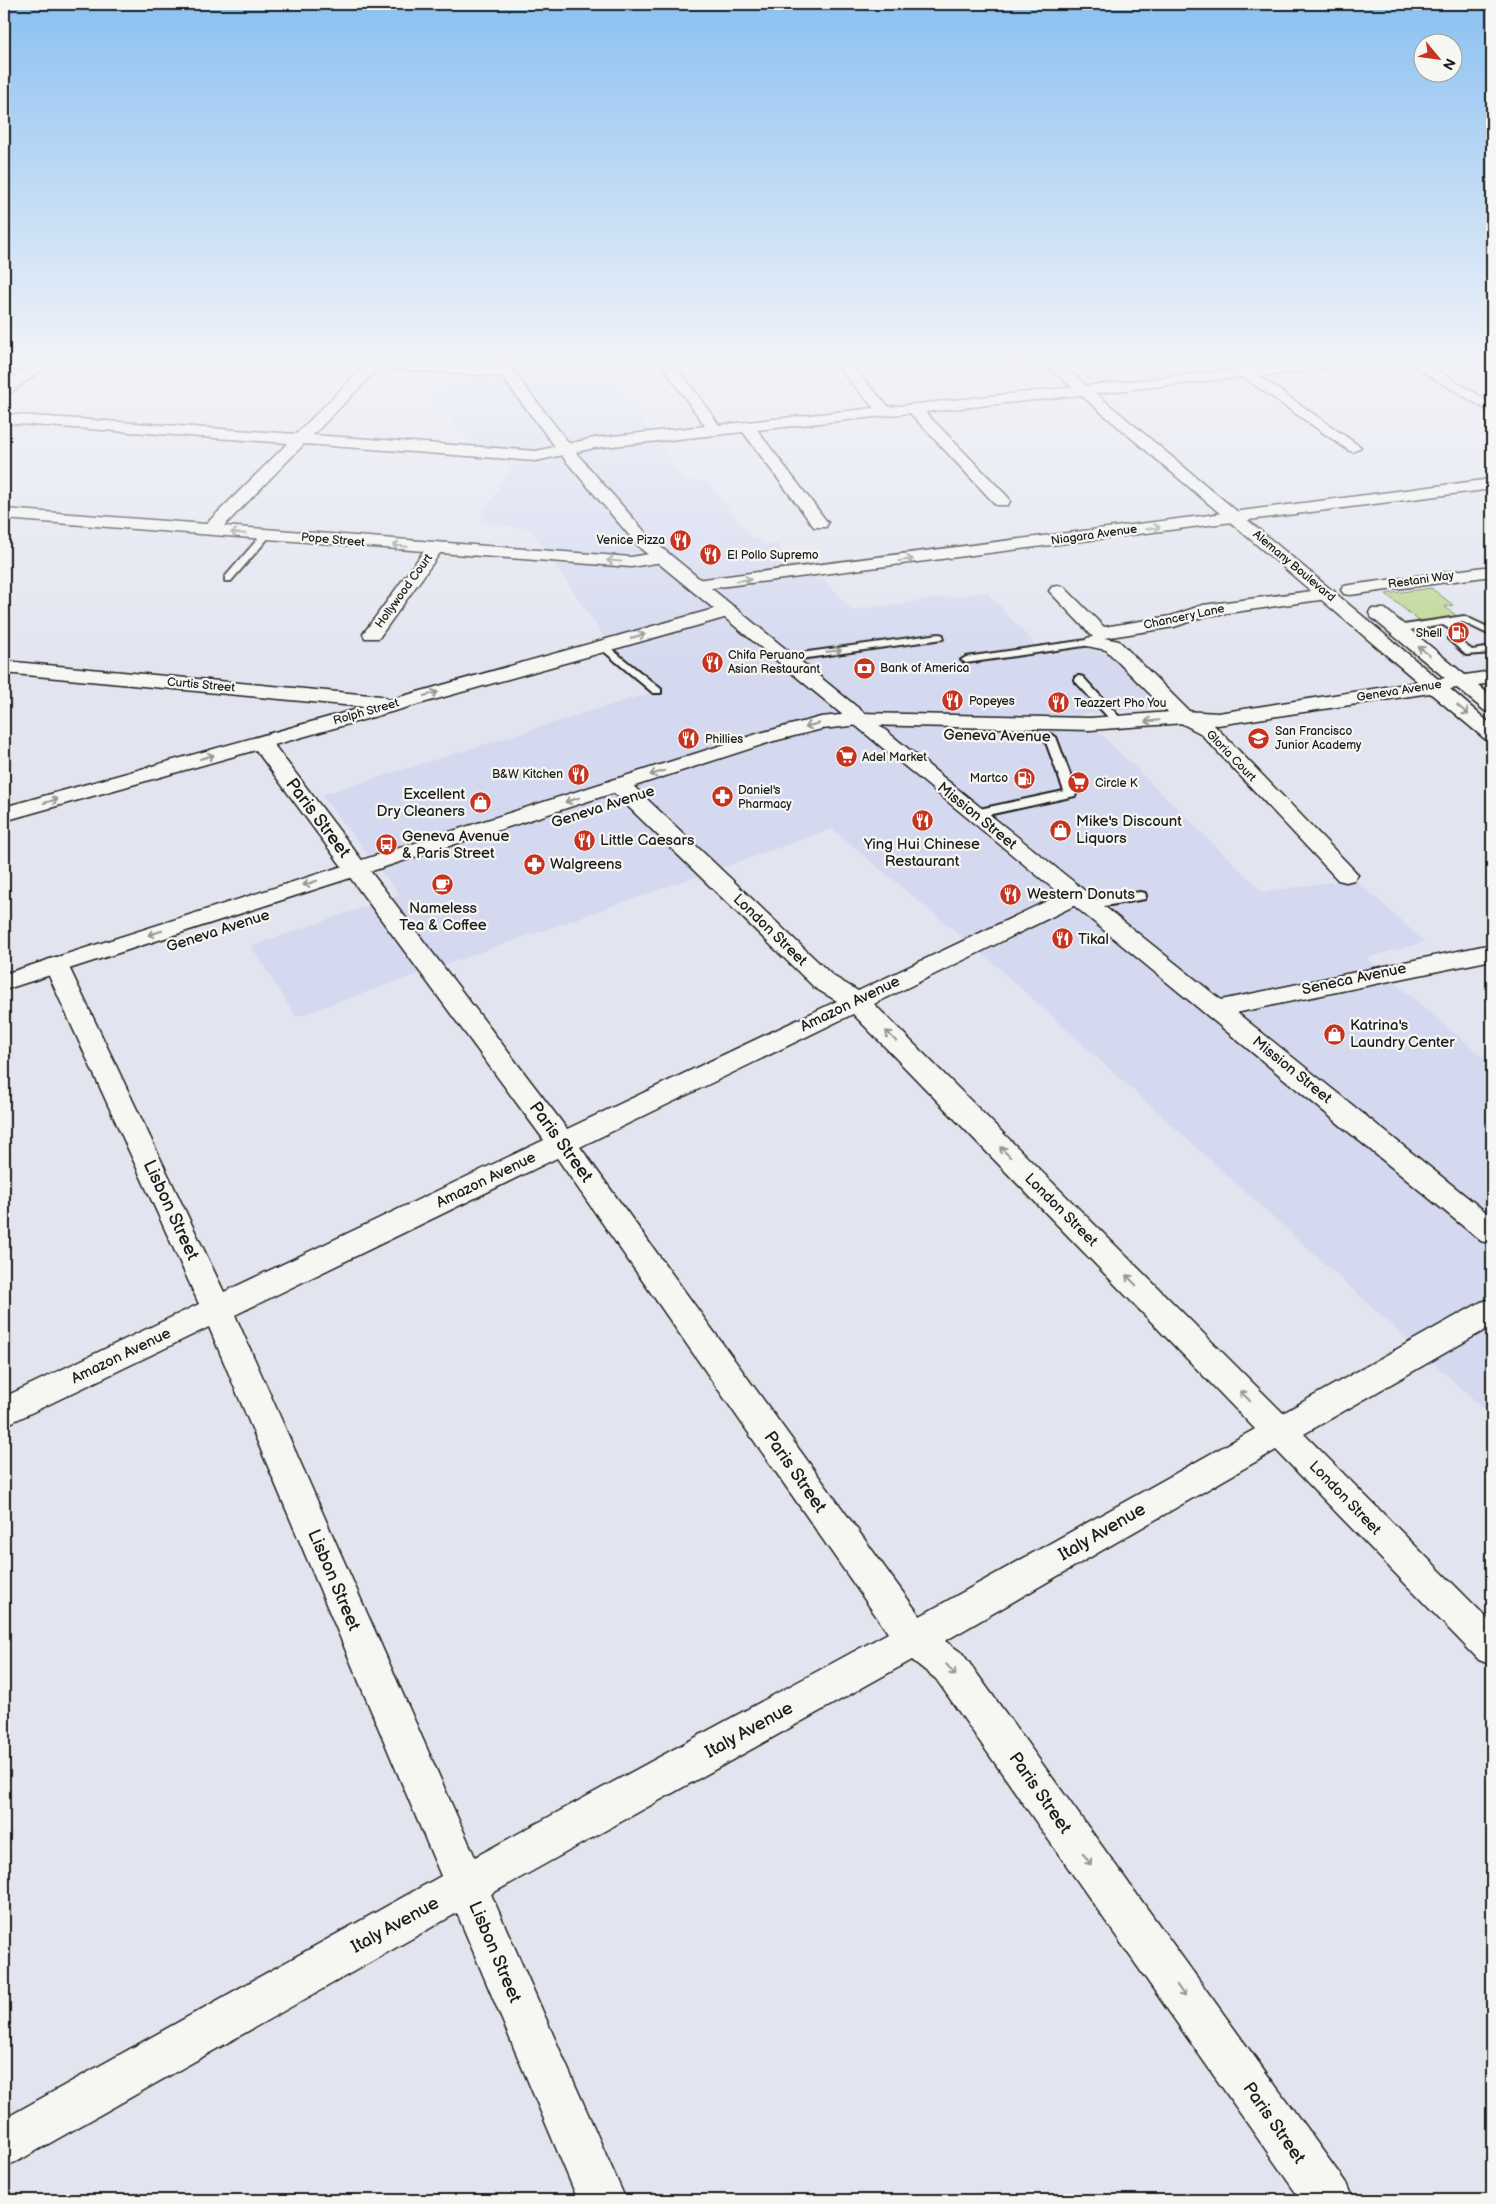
<svg xmlns="http://www.w3.org/2000/svg" width="1496" height="2204" font-family="'Balsamiq Sans',sans-serif">
	<rect width="100%" height="100%" fill="#e2e5f0"/>
	<filter id="ink" filterUnits="userSpaceOnUse"><feTurbulence type="fractalNoise" baseFrequency=".02" numOctaves="2"/><feDisplacementMap in="SourceGraphic" scale="10" xChannelSelector="R" yChannelSelector="G"/><feConvolveMatrix kernelMatrix="1 2 1 2 8 2 1 2 1" color-interpolation-filters="sRGB"/></filter>
	<g filter="url(#ink)">
		<path fill="#d4d9ef" d="M439 361H597L686 481 706 480 749 535 765 544 776 543 790 563 825 580 852 610 987 592 1036 646 1089 639 1168 706 1080 714 1263 892 1355 879 1425 942 1366 958 1492 1065V1416L994 964 832 829 296 1017 251 946 400 895 321 795 656 691 617 655 531 530 478 521 522 450 470 445 433 397 455 374Z"/>
		<path fill="#bdd78e" stroke="#6c7a55" d="M1431 588 1453 605 1445 607 1457 616 1419 621 1386 594Z"/>
		<g fill="none" stroke-linecap="round" stroke-linejoin="round">
			<defs>
				<path id="lane" d="M4 370 32 374 28 376 4 374Z
					M263 533 271 535 231 581H225V577Z
					M1464 616 1492 629V636L1463 622 1454 624 1458 628 1453 631 1443 625 1397 632 1392 629 1397 626Z
					M939 634 943 635V639L786 661 781 658 786 655Z
					M1453 636 1472 650 1492 647V653L1466 655 1448 639Z
					M1094 639 1099 642 1098 644 966 663 961 660 966 657Z
					M604 643 661 689V693H653L600 648 599 646Z
					M1079 676 1083 677 1123 721V725H1115L1075 681V677Z
					M1050 734 1056 737 1077 793 1075 796 974 818 970 817 968 814 970 811 1064 791 1044 737Z
					M1140 892 1145 893 1146 896 1145 899 1087 909 1080 905 1087 901Z"/>
				<path id="street" d="M36 361H53L9 394 4 395V384Z
					M326 361H400L506 369 513 373 506 377 379 368 313 435 536 451 594 438 705 426 659 361H673L719 425 874 408 832 361H847L889 407 1233 370 1234 365C1242 363 1245 368 1252 368 1289 365 1325 361 1362 361L1355 365 1259 376 1361 447 1353 452 1348 450 1243 377 925 412 1008 497 1010 501 1008 505H996L910 413 757 430 828 523 826 527H814L743 432 594 448 536 461 304 444 224 526 631 557 662 552 668 553 671 557 668 561 631 567 440 553 379 638H365L363 634 424 551 4 519V509L206 524 288 443 4 423V414L296 434 364 367 333 365Z
					M1404 361H1422L1492 403V413Z
					M1492 479V489L696 590 690 589 687 585 690 581 696 580Z
					M1492 566V576L1350 595 1344 594 1341 590 1344 586 1350 585Z
					M1058 586 1064 587 1104 627 1171 616 1203 605 1327 589 1333 590 1336 594 1333 598 1327 599 1206 616 1174 627 1104 638 1119 641 1191 713 1214 725 1354 870 1358 875 1354 880 1346 882 1338 880 1200 733 1177 721 1106 650 1087 646 1084 642 1087 638 1093 637 1049 591 1052 587Z
					M728 605 735 607 737 611 735 615 274 745 567 1129 837 1001 815 988 611 790 608 785 611 780 619 778 627 780 833 976 858 991 1068 891 1076 889 1084 891 1088 896 1084 901 874 1004 1283 1413 1481 1302 1492 1299V1326L1304 1434 1492 1623V1665L1479 1660 1276 1450 945 1641 962 1653 1346 2183 1353 2200H1301L936 1679 912 1660 491 1894 626 2200H578L457 1913 20 2160 4 2167V2119L441 1876 209 1327 4 1426V1397L199 1304 44 965 47 960 56 957 65 960 68 965 224 1292 544 1140 256 750 4 821V807L365 707 4 673V661L381 696 389 700ZM853 1014 1255 1429 920 1616 580 1147ZM557 1158 888 1633 475 1857 235 1315Z
					M1492 944V960L1216 1017 1207 1015 1203 1009 1207 1003 1216 1001Z"/>
				<path id="secondary" d="M490 361H505L578 455 652 540 949 782 1492 1217V1244L1481 1241 640 548 566 461Z"/>
				<path id="primary" d="M1041 361H1057L1438 679 1445 678 1371 617 1369 613 1371 609H1385L1465 675 1492 671V683L1478 685 1492 697V713L1485 711 1457 688 1450 689 1492 725V741L1485 739 1430 693 1218 725 1184 723 1090 730 860 725 822 729 774 741 4 990V974L760 733 821 717 860 713 1090 718 1184 711 1218 713 1418 682Z"/>
			</defs>
			<use href="#lane" stroke="#1c1c1c" stroke-width="4"/>
			<use href="#street" stroke="#1c1c1c" stroke-width="3"/>
			<use href="#secondary" stroke="#1c1c1c" stroke-width="3"/>
			<use href="#primary" stroke="#1c1c1c" stroke-width="3"/>
			<use href="#lane" fill="#f6f6f2" fill-rule="evenodd"/>
			<use href="#street" fill="#f6f6f2" fill-rule="evenodd"/>
			<use href="#secondary" fill="#f6f6f2" fill-rule="evenodd"/>
			<use href="#primary" fill="#f6f6f2" fill-rule="evenodd"/>
		</g>
		<defs><path id="oneway-shaft" d="M-6 0H5M1.5-3L5.5 0L1.5 3" fill="none" stroke-width="1.6" stroke-linecap="round" stroke-linejoin="round" transform="scale(1.25)"/></defs>
		<g stroke="#949492">
			<use href="#oneway-shaft" transform="translate(1153 528) rotate(-8)"/>
			<use href="#oneway-shaft" transform="translate(238 533) rotate(-175)"/>
			<use href="#oneway-shaft" transform="translate(400 546) rotate(-175)"/>
			<use href="#oneway-shaft" transform="translate(906 560) rotate(-7)"/>
			<use href="#oneway-shaft" transform="translate(614 561) rotate(-176)"/>
			<use href="#oneway-shaft" transform="translate(744 580) rotate(-7)"/>
			<use href="#oneway-shaft" transform="translate(638 636) rotate(-16)"/>
			<use href="#oneway-shaft" transform="translate(834 651) rotate(-8)"/>
			<use href="#oneway-shaft" transform="translate(1424 651) rotate(-141)"/>
			<use href="#oneway-shaft" transform="translate(431 694) rotate(-16)"/>
			<use href="#oneway-shaft" transform="translate(1463 710) rotate(40)"/>
			<use href="#oneway-shaft" transform="translate(1152 721) rotate(174)"/>
			<use href="#oneway-shaft" transform="translate(812 725) rotate(167)"/>
			<use href="#oneway-shaft" transform="translate(207 757) rotate(-16)"/>
			<use href="#oneway-shaft" transform="translate(657 773) rotate(162)"/>
			<use href="#oneway-shaft" transform="translate(572 800) rotate(162)"/>
			<use href="#oneway-shaft" transform="translate(51 801) rotate(-16)"/>
			<use href="#oneway-shaft" transform="translate(310 883) rotate(162)"/>
			<use href="#oneway-shaft" transform="translate(155 933) rotate(162)"/>
			<use href="#oneway-shaft" transform="translate(891 1036) rotate(-135)"/>
			<use href="#oneway-shaft" transform="translate(1005 1152) rotate(-135)"/>
			<use href="#oneway-shaft" transform="translate(1131 1280) rotate(-135)"/>
			<use href="#oneway-shaft" transform="translate(1245 1396) rotate(-135)"/>
			<use href="#oneway-shaft" transform="translate(951 1670) rotate(51)"/>
			<use href="#oneway-shaft" transform="translate(1087 1859) rotate(55)"/>
			<use href="#oneway-shaft" transform="translate(1181 1991) rotate(55)"/>
		</g>
	</g>
	<linearGradient id="sky" x2="0" y2="1"><stop stop-color="#8bc1f1"/><stop offset="0.54" stop-color="#f2f3f8"/><stop offset="1" stop-color="#f2f3f8" stop-opacity="0"/></linearGradient>
	<rect width="1496" height="670" fill="url(#sky)"/>
	<defs>
		<symbol id="restaurant-disc" viewBox="-11 -11 22 22"><circle r="9.5" fill="#c8321e" stroke="#f6f6f2"/><path d="M-5-6h1v4h1v-4h1v4h1v-4h1v5L-1.5 .5V6h-2V.5L-5-1ZM5-6V6H3V1.5H1.5Q1.5-4 5-6Z" fill="#fff"/></symbol>
		<symbol id="fuel-disc" viewBox="-11 -11 22 22"><circle r="9.5" fill="#c8321e" stroke="#f6f6f2"/><path d="M-5.5-6h7V0h2V4h1.3V-2.5L3-4.5l.8-.8L6-3V5H2.5V1h-1V6h-7ZM-4.2-4.7v3.2H.2V-4.7Z" fill="#fff"/></symbol>
		<symbol id="bank-disc" viewBox="-11 -11 22 22"><circle r="9.5" fill="#c8321e" stroke="#f6f6f2"/><path d="M-6-4H6V4H-6ZM0-2.3a2.3 2.3 0 1 0 0 4.6a2.3 2.3 0 1 0 0-4.6Z" fill="#fff"/></symbol>
		<symbol id="school-disc" viewBox="-11 -11 22 22"><circle r="9.5" fill="#c8321e" stroke="#f6f6f2"/><path d="M0-5L7-2L0 1L-7-2ZM-4 1L0 2.5L4 1V4Q0 6-4 4Z" fill="#fff"/></symbol>
		<symbol id="supermarket-disc" viewBox="-11 -11 22 22"><circle r="9.5" fill="#c8321e" stroke="#f6f6f2"/><path d="M-6-5.5h2.5l.6 2H6L4.5 2H-2.5L-4.4-4H-6ZM-1.5 3.2a1.3 1.3 0 1 0 .1 0ZM3 3.2a1.3 1.3 0 1 0 .1 0Z" fill="#fff"/></symbol>
		<symbol id="pharmacy-disc" viewBox="-11 -11 22 22"><circle r="9.5" fill="#c8321e" stroke="#f6f6f2"/><path d="M-2-6h4v4h4v4h-4v4h-4v-4h-4v-4h4Z" fill="#fff"/></symbol>
		<symbol id="shop-disc" viewBox="-11 -11 22 22"><circle r="9.5" fill="#c8321e" stroke="#f6f6f2"/><path d="M-5-2.5h2.3a2.7 3.5 0 0 1 5.4 0H5L5.5 6h-11ZM-1.5-2.5h3a1.5 2.3 0 0 0-3 0Z" fill="#fff"/></symbol>
		<symbol id="bus-disc" viewBox="-11 -11 22 22"><circle r="9.5" fill="#c8321e" stroke="#f6f6f2"/><path d="M-5-6H5V4H4V6H2V4H-2V6H-4V4H-5ZM-3.5-4V0h7V-4ZM-3.5 1.2v1.5H-2V1.2ZM2 1.2v1.5H3.5V1.2Z" fill="#fff"/></symbol>
		<symbol id="cafe-disc" viewBox="-11 -11 22 22"><circle r="9.5" fill="#c8321e" stroke="#f6f6f2"/><path d="M-5.5-4.5H6V0H3Q3 3.5 0 3.5H-2.5Q-5.5 3.5-5.5 0ZM3-3.2v2h1.7v-2ZM-6 4.5H4V6H-6Z" fill="#fff"/></symbol>
	</defs>
	<g fill-rule="evenodd">
		<use href="#restaurant-disc" x="668" y="528" width="25" height="25"/>
		<use href="#restaurant-disc" x="698" y="542" width="25" height="25"/>
		<use href="#fuel-disc" x="1446" y="620" width="25" height="25"/>
		<use href="#restaurant-disc" x="700" y="650" width="25" height="25"/>
		<use href="#bank-disc" x="852" y="656" width="25" height="25"/>
		<use href="#restaurant-disc" x="940" y="688" width="25" height="25"/>
		<use href="#restaurant-disc" x="1046" y="690" width="25" height="25"/>
		<use href="#school-disc" x="1246" y="726" width="25" height="25"/>
		<use href="#restaurant-disc" x="676" y="726" width="25" height="25"/>
		<use href="#supermarket-disc" x="834" y="744" width="25" height="25"/>
		<use href="#restaurant-disc" x="566" y="762" width="25" height="25"/>
		<use href="#fuel-disc" x="1012" y="766" width="25" height="25"/>
		<use href="#supermarket-disc" x="1066" y="770" width="25" height="25"/>
		<use href="#pharmacy-disc" x="710" y="784" width="25" height="25"/>
		<use href="#shop-disc" x="468" y="790" width="25" height="25"/>
		<use href="#restaurant-disc" x="910" y="808" width="25" height="25"/>
		<use href="#shop-disc" x="1048" y="818" width="25" height="25"/>
		<use href="#restaurant-disc" x="572" y="828" width="25" height="25"/>
		<use href="#bus-disc" x="374" y="832" width="25" height="25"/>
		<use href="#pharmacy-disc" x="522" y="852" width="25" height="25"/>
		<use href="#cafe-disc" x="430" y="872" width="25" height="25"/>
		<use href="#restaurant-disc" x="998" y="882" width="25" height="25"/>
		<use href="#restaurant-disc" x="1050" y="926" width="25" height="25"/>
		<use href="#shop-disc" x="1322" y="1022" width="25" height="25"/>
	</g>
	<g text-anchor="middle" dominant-baseline="central" stroke-width="4.5" stroke-linejoin="round" paint-order="stroke">
		<g font-size="12" fill="#1c1c1c" stroke="#f6f6f2">
			<text transform="translate(1094 535) rotate(-8)">Niagara Avenue</text>
			<text transform="translate(333 540) rotate(5)">Pope Street</text>
			<text transform="translate(1294 566) rotate(40)">Alemany Boulevard</text>
			<text transform="translate(1421 580) rotate(-8)">Restani Way</text>
			<text transform="translate(404 591) rotate(-54)">Hollywood Court</text>
			<text transform="translate(1184 617) rotate(-12)">Chancery Lane</text>
			<text transform="translate(201 685) rotate(5)">Curtis Street</text>
			<text transform="translate(1399 691) rotate(-9)">Geneva Avenue</text>
			<text transform="translate(366 712) rotate(-16)">Rolph Street</text>
			<text transform="translate(1231 756) rotate(46)">Gloria Court</text>
		</g>
		<g font-size="12" fill="#1c1c1c" stroke="#f6f6f2" text-anchor="start">
			<text x="665" y="540" text-anchor="end">Venice Pizza</text>
			<text x="727" y="555">El Pollo Supremo</text>
			<text x="1442" y="633" text-anchor="end">Shell</text>
			<text x="728" y="655">Chifa Peruano<tspan x="728" dy="14">Asian Restaurant</tspan></text>
			<text x="880" y="668">Bank of America</text>
			<text x="969" y="701">Popeyes</text>
			<text x="1074" y="703">Teazzert Pho You</text>
			<text x="1275" y="731">San Francisco<tspan x="1275" dy="14">Junior Academy</tspan></text>
			<text x="705" y="739">Phillies</text>
			<text x="862" y="757">Adel Market</text>
			<text x="563" y="774" text-anchor="end">B&amp;W Kitchen</text>
			<text x="1008" y="778" text-anchor="end">Martco</text>
			<text x="1095" y="783">Circle K</text>
			<text x="738" y="790">Daniel's<tspan x="738" dy="14">Pharmacy</tspan></text>
		</g>
		<g font-size="15" fill="#1c1c1c" stroke="#f6f6f2">
			<text transform="translate(997 736) rotate(1)">Geneva Avenue</text>
			<text transform="translate(603 807) rotate(-18)">Geneva Avenue</text>
			<text transform="translate(977 816) rotate(39)">Mission Street</text>
			<text transform="translate(770 930) rotate(44)">London Street</text>
			<text transform="translate(218 931) rotate(-18)">Geneva Avenue</text>
			<text transform="translate(1354 979) rotate(-12)">Seneca Avenue</text>
			<text transform="translate(850 1004) rotate(-26)">Amazon Avenue</text>
			<text transform="translate(1292 1070) rotate(39)">Mission Street</text>
			<text transform="translate(486 1180) rotate(-26)">Amazon Avenue</text>
			<text transform="translate(1061 1210) rotate(45)">London Street</text>
			<text transform="translate(121 1356) rotate(-26)">Amazon Avenue</text>
			<text transform="translate(1345 1498) rotate(46)">London Street</text>
		</g>
		<g font-size="15" fill="#1c1c1c" stroke="#f6f6f2" text-anchor="start">
			<text x="465" y="794" text-anchor="end">Excellent<tspan x="465" dy="17">Dry Cleaners</tspan></text>
			<text x="1076" y="821">Mike's Discount<tspan x="1076" dy="17">Liquors</tspan></text>
			<text x="402" y="836">Geneva Avenue<tspan x="402" dy="17">&amp; Paris Street</tspan></text>
			<text x="600" y="840">Little Caesars</text>
			<text x="922" y="844" text-anchor="middle">Ying Hui Chinese<tspan x="922" dy="17">Restaurant</tspan></text>
			<text x="550" y="864">Walgreens</text>
			<text x="1027" y="894">Western Donuts</text>
			<text x="443" y="908" text-anchor="middle">Nameless<tspan x="443" dy="17">Tea &amp; Coffee</tspan></text>
			<text x="1078" y="939">Tikal</text>
			<text x="1350" y="1025">Katrina's<tspan x="1350" dy="17">Laundry Center</tspan></text>
		</g>
		<g font-size="18" fill="#1c1c1c" stroke="#f6f6f2">
			<text transform="translate(318 818) rotate(53)">Paris Street</text>
			<text transform="translate(561 1142) rotate(54)">Paris Street</text>
			<text transform="translate(171 1210) rotate(65)">Lisbon Street</text>
			<text transform="translate(795 1472) rotate(55)">Paris Street</text>
			<text transform="translate(1102 1532) rotate(-30)">Italy Avenue</text>
			<text transform="translate(334 1580) rotate(67)">Lisbon Street</text>
			<text transform="translate(749 1730) rotate(-29)">Italy Avenue</text>
			<text transform="translate(1040 1793) rotate(55)">Paris Street</text>
			<text transform="translate(395 1925) rotate(-29)">Italy Avenue</text>
			<text transform="translate(495 1952) rotate(67)">Lisbon Street</text>
			<text transform="translate(1274 2123) rotate(55)">Paris Street</text>
		</g>
	</g>
	<rect width="1496" height="2204" fill="none" stroke="#f6f6f2" stroke-width="20"/>
	<rect x="10" y="10" width="1476" height="2184" fill="none" stroke="#1c1c1c" stroke-width="2" filter="url(#ink)"/>
	<g transform="translate(1438 58) rotate(119)"><circle r="24" fill="#f6f6f2" stroke="#9f9f9c"/>
	<path d="M0-4L9 19L0 12L-9 19Z" fill="#c8321e"/>
	<text y="-8" font-size="14" font-weight="bold" text-anchor="middle" fill="#1c1c1c">N</text>
	</g>
</svg>
